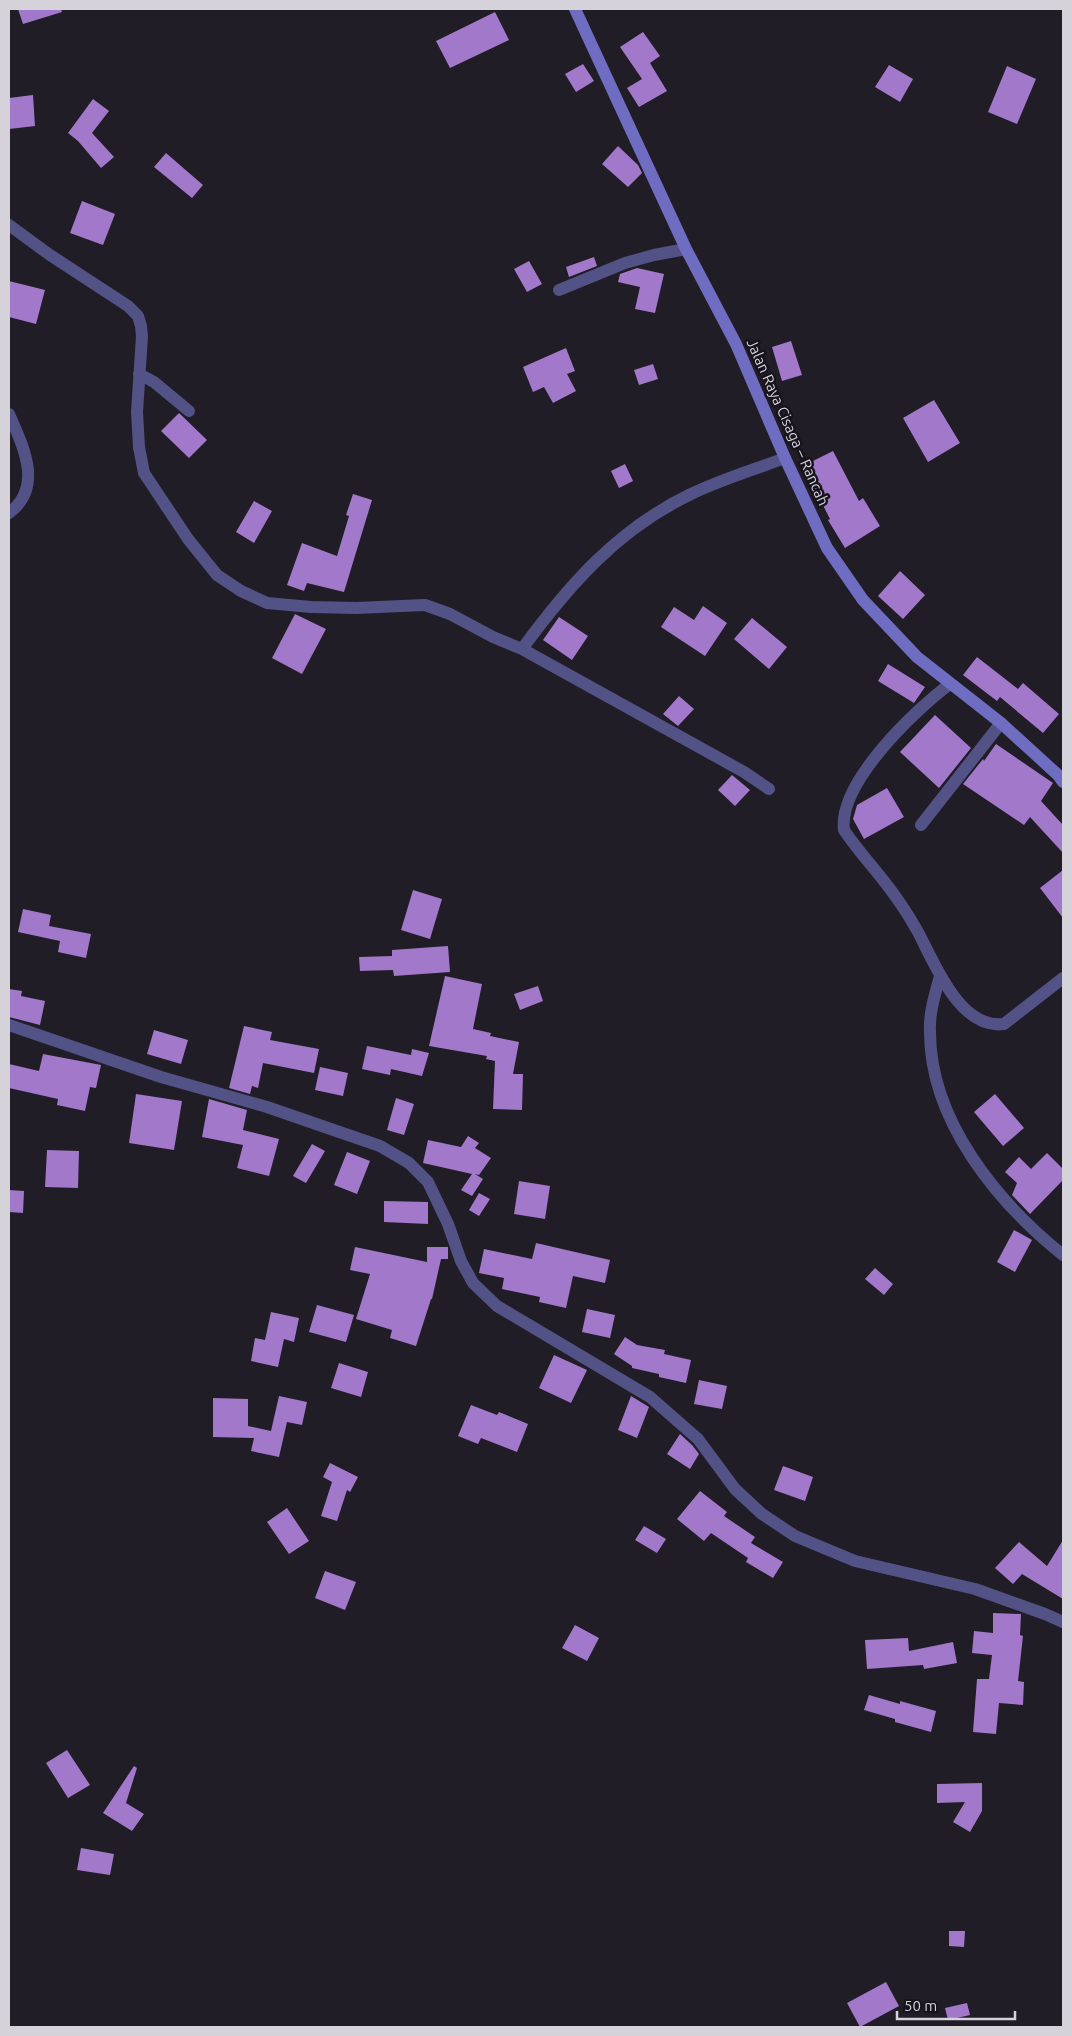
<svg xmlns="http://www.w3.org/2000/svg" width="1072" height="2036" font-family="Ubuntu,sans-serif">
	<rect width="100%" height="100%" fill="#211d26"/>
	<path fill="#a278ca" d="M18 9H61L62 12 23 24Z
		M495 12 509 40 450 68 436 41Z
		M643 32 660 56 650 63 667 91 639 107 627 88 642 79 620 47Z
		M583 64 594 81 576 92 565 74Z
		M889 65 913 79 900 102 875 87Z
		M1007 66 1036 79 1017 124 988 112Z
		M33 95 35 126 9 129V98Z
		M93 99 109 111 92 133 114 157 101 168 78 141 68 133Z
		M618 146 638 165 642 173 628 187 602 164Z
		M166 153 203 185 192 198 154 167Z
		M82 201 115 214 103 245 70 233Z
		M594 257 597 266 569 277 566 267Z
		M529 261 542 284 527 292 514 269Z
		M637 268 664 274 655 313 635 309 640 287 618 282 620 274Z
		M9 281 45 290 36 324 9 317Z
		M791 341 802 375 782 381 772 347Z
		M566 348 575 371 567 374 576 391 553 403 544 387 533 392 523 367Z
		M653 364 658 379 639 385 634 370Z
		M934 400 960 443 928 462 903 418Z
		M179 413 207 440 189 458 161 431Z
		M833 451 859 501 863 498 880 526 845 548 828 520 830 519 803 466Z
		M625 464 633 481 619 488 611 471Z
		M353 494 372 500 344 592 307 583 304 591 287 585 302 543 337 556 349 516 346 515Z
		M254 501 272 511 254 543 236 532Z
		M900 571 925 595 903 619 878 596Z
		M703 606 727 623 705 656 661 627 674 607 694 620Z
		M295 614 326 629 302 674 272 658Z
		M559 617 588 636 572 660 543 640Z
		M752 618 787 647 769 669 734 639Z
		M977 657 1018 689 1023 683 1059 714 1043 733 1000 697 997 701 963 675Z
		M888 664 925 687 914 703 878 681Z
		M679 696 694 709 678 726 663 714Z
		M935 715 971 748 939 788 900 752Z
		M996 744 1053 783 1041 801 1063 825V853L1030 817 1024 825 963 784 983 759 984 761Z
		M732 775 750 790 735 806 718 790Z
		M887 788 904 817 864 839 853 819 857 805Z
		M1063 870V918L1040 888Z
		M413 890 442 899 430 939 401 930Z
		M23 909 51 915 49 926 91 934 86 958 58 952 60 941 18 932Z
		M448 946 450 972 394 976 393 970 360 971 359 957 392 956V950Z
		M445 976 482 984 473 1029 491 1033 490 1036 519 1042 513 1074H523L522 1110 493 1109 495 1061 486 1059 487 1056 429 1046Z
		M538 986 543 1001 520 1010 514 994Z
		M9 989 22 991 21 996 45 1001 40 1025 9 1017Z
		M244 1026 272 1032 270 1040 319 1049 314 1073 263 1063 258 1088 252 1086 250 1094 229 1088Z
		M154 1030 188 1040 181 1064 147 1054Z
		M367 1046 411 1055 412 1049 429 1053 422 1076 391 1069 390 1075 362 1069Z
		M43 1054 101 1065 96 1088 90 1087 85 1111 57 1105 58 1099 9 1088V1064L39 1071Z
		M320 1067 348 1073 343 1096 315 1090Z
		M136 1094 182 1101 174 1150 129 1143Z
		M995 1094 1024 1128 1003 1146 974 1112Z
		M396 1098 414 1104 404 1135 387 1130Z
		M209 1099 247 1110 243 1130 279 1139 269 1176 237 1168 243 1145 202 1137Z
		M468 1136 479 1143 475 1148 491 1158 479 1175 475 1174 483 1179 472 1196 461 1190 472 1174 423 1163 428 1140 461 1147Z
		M312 1144 325 1151 306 1183 293 1176Z
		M47 1150 79 1151 78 1188 45 1187Z
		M347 1152 370 1161 357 1194 334 1185Z
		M1047 1153 1063 1169V1180L1030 1214 1012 1195 1017 1183 1005 1172 1019 1157 1031 1169Z
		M519 1181 550 1186 545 1219 514 1214Z
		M9 1190 24 1191 23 1213 9 1212Z
		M479 1193 490 1199 479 1216 469 1210Z
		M384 1201 428 1202V1224L384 1222Z
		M1014 1230 1032 1240 1015 1272 997 1262Z
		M536 1243 610 1260 605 1283 573 1276 566 1308 539 1302 540 1297 502 1289 504 1278 479 1273 484 1249 532 1259Z
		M355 1247 427 1262V1247H448V1259H441L432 1299H431L416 1346 390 1338 392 1330 356 1319 370 1274 350 1270Z
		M875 1268 893 1284 884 1295 865 1279Z
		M317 1305 354 1315 346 1342 309 1332Z
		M587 1309 615 1315 610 1338 582 1332Z
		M271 1312 299 1318 294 1342 284 1339 278 1367 251 1361 255 1338 265 1340Z
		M625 1337 637 1345 665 1350 664 1354 691 1360 686 1383 659 1377V1374L632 1368V1366L614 1354Z
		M554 1355 587 1370 571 1403 539 1388Z
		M339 1363 368 1372 361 1397 331 1388Z
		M699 1380 727 1386 722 1409 694 1404Z
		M279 1396 307 1402 302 1425 287 1422 279 1457 251 1451 254 1438 213 1437V1398L248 1399V1426L271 1431Z
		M631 1396 649 1407 637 1438 618 1430Z
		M471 1405 497 1415 499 1412 528 1424 517 1452 481 1438 478 1444 458 1436Z
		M680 1434 692 1445 699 1454 690 1469 667 1454Z
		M330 1463 358 1477 350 1492 347 1490 337 1521 321 1516 332 1482 323 1477Z
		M783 1466 813 1477 805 1501 774 1490Z
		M700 1491 727 1512 724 1516 755 1537 751 1543 783 1562 773 1578 746 1562 748 1558 711 1533 704 1541 677 1519Z
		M287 1508 309 1541 289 1554 267 1522Z
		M644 1526 666 1539 657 1553 635 1540Z
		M1063 1540V1599L1022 1574 1013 1584 995 1568 1019 1542 1047 1566Z
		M325 1571 356 1582 345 1610 315 1598Z
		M993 1613 1021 1614 1020 1635 1023 1636 1018 1681 1024 1682 1023 1705 999 1703 996 1734 973 1732 977 1679H989L992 1655 972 1653 974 1631 993 1633Z
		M575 1625 599 1638 587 1661 562 1648Z
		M908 1638 909 1651 953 1642 957 1663 924 1669 923 1665 867 1669 865 1640Z
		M869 1695 900 1704V1701L936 1711 931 1732 895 1722V1719L864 1710Z
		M67 1750 90 1785 68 1798 46 1763Z
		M134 1766 137 1768 126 1803 144 1814 132 1831 103 1813Z
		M982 1783V1811L970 1832 953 1822 965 1802 937 1803V1784Z
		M81 1848 114 1854 110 1875 77 1870Z
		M949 1931H965L964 1947 949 1946Z
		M886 1982 899 2006 860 2027 847 2003Z
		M967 2003 970 2015 948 2020 945 2008Z"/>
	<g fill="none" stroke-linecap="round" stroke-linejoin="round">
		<path stroke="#525286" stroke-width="12" d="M9 225 50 255 128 306 138 316 141 326 142 336 137 412 139 447 144 473 188 539 217 575 241 591 267 603 311 607 356 608 425 605 450 614 493 637 522 649
			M559 290 625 263 654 255 686 249
			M139 374 154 382 189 411
			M9 414C23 446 44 487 9 513
			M950 684C915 710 838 783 844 830 860 854 881 875 898 900 905 910 912 921 918 932 935 964 960 1030 1004 1024L1063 978
			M769 789 744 772 522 649C569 585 617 530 689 495 719 480 753 470 785 458
			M921 825 1001 723
			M940 976C935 994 929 1013 930 1032 930 1121 998 1203 1063 1255
			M9 1025 161 1077 267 1107 380 1146 409 1163 428 1182 448 1224 461 1261 473 1283 497 1306 650 1397 698 1439 735 1489 762 1514 795 1536 855 1561 975 1589 1045 1614 1063 1622"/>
		<path stroke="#6f6dc1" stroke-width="12" d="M575 9 686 249 736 344 785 458 827 548 863 600 917 657 1001 723 1058 775 1063 782"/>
	</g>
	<g text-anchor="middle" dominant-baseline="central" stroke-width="5" stroke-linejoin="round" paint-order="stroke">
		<g font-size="15" fill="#d5d2d9" stroke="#18141d">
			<text transform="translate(788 422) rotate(66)">Jalan Raya Cisaga – Rancah</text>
		</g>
	</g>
	<rect width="1072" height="2036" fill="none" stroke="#d5d2d9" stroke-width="20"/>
	<path d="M897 2011v8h118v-8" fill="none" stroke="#d5d2d9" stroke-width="2.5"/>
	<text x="904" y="2011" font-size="15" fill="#d5d2d9" stroke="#18141d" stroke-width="4" paint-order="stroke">50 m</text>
</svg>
